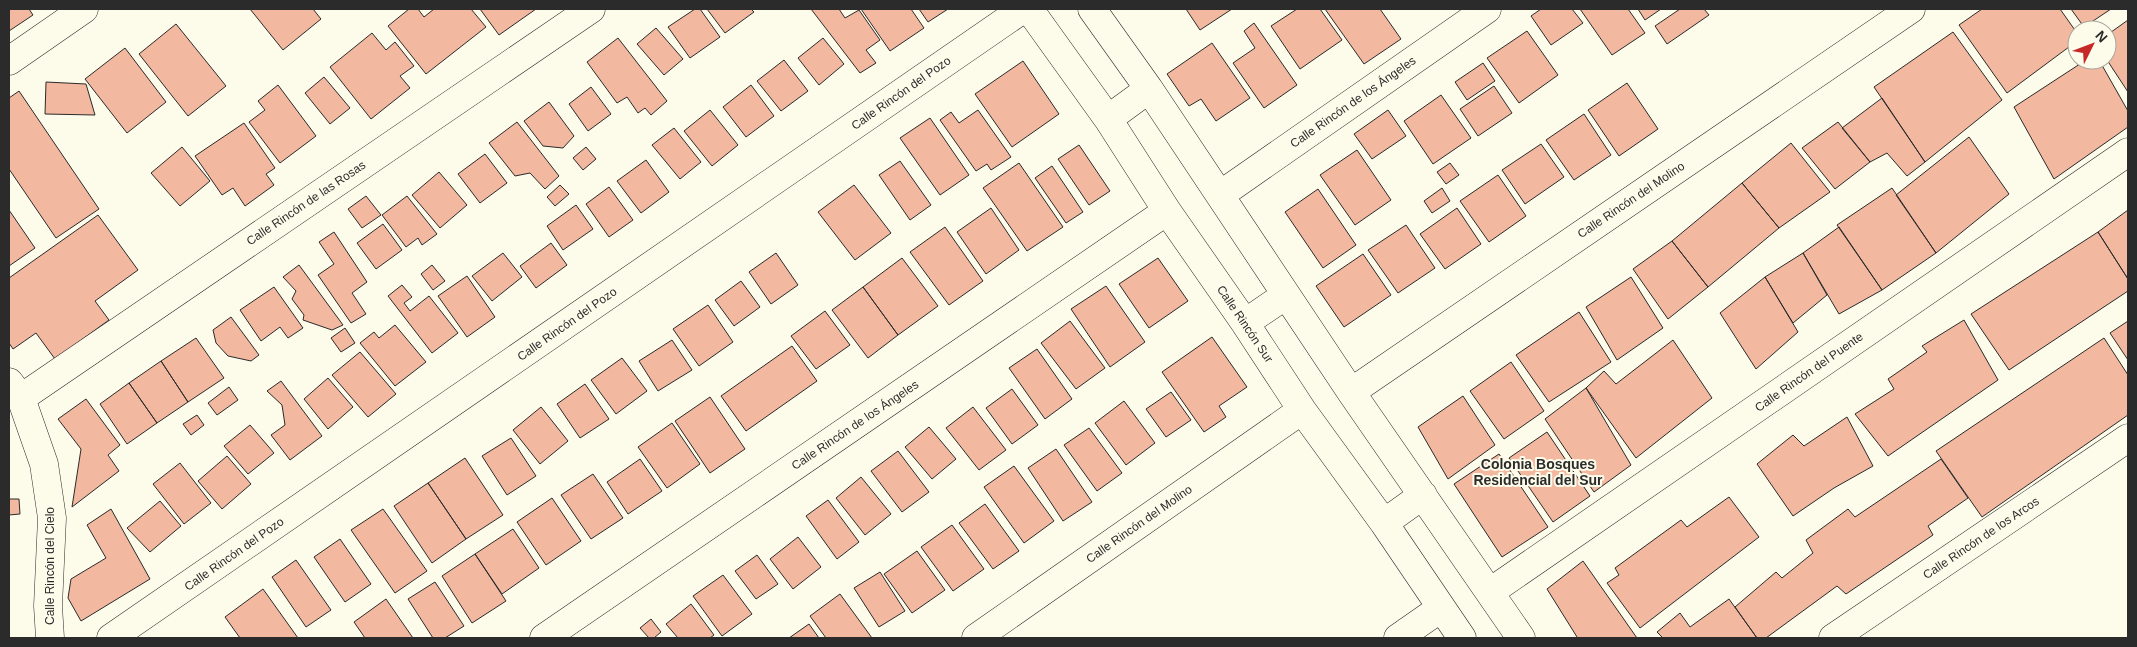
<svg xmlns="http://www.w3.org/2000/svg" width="2137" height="647" font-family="Helvetica,sans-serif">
	<rect width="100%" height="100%" fill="#fdfbea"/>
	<path fill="#f2b8a0" stroke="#2b2b2b" d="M9 9H29L33 15 9 31Z
		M250 9H313L321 19 283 50Z
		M409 9H418L424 17 434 9H471L486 27 426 74 388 26Z
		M480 9H536L499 35Z
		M695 9H700L720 37 690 58 668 27Z
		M707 9H751L754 12 725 33Z
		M811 9H839L845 18 859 10 880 40 866 50 876 63 860 73Z
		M861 9H911L924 28 890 51Z
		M919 9H948L928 22Z
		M1186 9H1232L1200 30Z
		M1297 9H1320L1342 40 1300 69 1271 26Z
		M1325 9H1380L1401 39 1364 64Z
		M1541 9H1572L1583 23 1551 45 1531 16Z
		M1580 9H1628L1645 33 1612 55Z
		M1638 9H1661L1645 20Z
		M1680 9H1704L1709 15 1667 44 1655 26Z
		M1982 9H2060L2077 33V41L2007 93 1959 25Z
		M2071 9H2111L2084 27Z
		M2128 20V92L2107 60V35Z
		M1254 23 1297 85 1264 108 1233 63 1255 48 1244 31Z
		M176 24 226 86 188 116 139 54Z
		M656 28 683 59 664 75 637 44Z
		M1527 31 1558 75 1519 103 1487 58Z
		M1953 32 2002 100 1925 162 1874 87Z
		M372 33 386 50 395 42 414 66 400 76 410 88 371 119 330 67Z
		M618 38 667 101 651 115 645 108 638 113 627 97 617 103 587 62Z
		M823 38 844 64 819 85 798 58Z
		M1212 43 1250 98 1216 121 1201 99 1189 106 1167 74Z
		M125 48 166 102 127 133 85 79Z
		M784 60 808 91 781 111 757 81Z
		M2086 60H2099L2128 111V127L2054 179 2014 107Z
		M1023 61 1059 114 1012 147 975 94Z
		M1483 63 1495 81 1467 100 1455 82Z
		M324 77 350 108 330 124 305 93Z
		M46 82 86 84 95 115 45 114Z
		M1627 83 1658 129 1619 156 1588 110Z
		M278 85 316 136 280 163 249 122 265 110 258 101Z
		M751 85 774 116 746 137 723 107Z
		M1494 86 1512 113 1478 136 1460 109Z
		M591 87 611 114 588 131 569 104Z
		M19 91 99 209 56 238 9 169V98Z
		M1441 95 1471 138 1433 164 1404 121Z
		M1882 98 1925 162 1907 176 1887 153 1870 162 1842 128Z
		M549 102 574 136 563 148 543 146 524 121Z
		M710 110 738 145 712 166 684 131Z
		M978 110 1011 157 991 170 987 164 976 171 940 120 951 112 959 123Z
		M1388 110 1406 136 1372 159 1354 134Z
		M1584 114 1611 155 1574 180 1546 140Z
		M930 118 969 175 940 195 900 138Z
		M517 122 559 176 545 189 530 173 515 176 489 143Z
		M1838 122 1870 162 1835 189 1802 148Z
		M244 123 275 168 266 174 274 185 245 206 233 188 222 195 195 156Z
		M674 128 701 162 680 179 652 145Z
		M1969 137 2009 194 1936 253 1896 195Z
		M1791 143 1830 192 1779 228 1742 183Z
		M1541 144 1564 177 1525 204 1502 170Z
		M1079 145 1110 191 1089 205 1058 159Z
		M182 147 210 181 180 206 151 173Z
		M586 147 596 159 583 170 573 158Z
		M1357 150 1391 200 1355 225 1320 175Z
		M485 154 507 183 480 203 458 174Z
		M646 160 669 192 641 213 617 181Z
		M900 161 931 205 910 220 879 175Z
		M1019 163 1063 227 1027 251 983 188Z
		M1450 163 1459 175 1446 184 1437 172Z
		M1052 166 1083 212 1066 223 1035 178Z
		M439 172 467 205 440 228 412 195Z
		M1498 175 1526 216 1489 242 1460 201Z
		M1742 183 1779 228 1708 287 1672 241Z
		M560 185 569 194 555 206 547 197Z
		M854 185 891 233 855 260 818 212Z
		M609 187 633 220 609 237 586 204Z
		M1442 188 1450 201 1432 213 1424 201Z
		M1892 188 1936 253 1882 290 1837 225Z
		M1318 189 1356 245 1323 268 1285 212Z
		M366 196 381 215 362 228 348 209Z
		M407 196 437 234 422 245 418 238 406 247 382 215Z
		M576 205 593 229 563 250 547 226Z
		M991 208 1019 250 986 274 957 232Z
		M1457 208 1481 244 1445 269 1420 234Z
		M9 210 35 248 9 266Z
		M2128 210V279L2098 232Z
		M98 215 138 270 95 301 109 320 55 359 36 333 13 349 9 343V278Z
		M383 224 402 250 376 269 357 243Z
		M1406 225 1435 268 1398 293 1368 250Z
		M945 227 983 281 949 305 910 252Z
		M1839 227 1882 290 1839 314 1803 253Z
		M334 232 367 282 352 293 366 314 351 323 318 275 334 264 319 242Z
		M2098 232 2128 279V291L2009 370 1971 314Z
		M1672 241 1708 287 1668 319 1633 269Z
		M551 243 567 265 536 288 520 266Z
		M503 253 522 277 492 301 472 276Z
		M776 253 798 285 771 304 749 272Z
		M1803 253 1827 295 1793 323 1765 277Z
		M1363 254 1391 295 1344 327 1316 286Z
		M902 258 938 306 898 335 863 287Z
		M1158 258 1188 301 1149 328 1119 284Z
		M299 265 343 325 332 330 303 320 304 315 292 299 296 291 283 277Z
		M432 265 445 281 433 290 421 274Z
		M467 276 495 317 467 337 438 296Z
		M1631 277 1663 328 1617 360 1586 307Z
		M1765 277 1798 332 1756 369 1720 313Z
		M741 281 760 307 734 326 715 300Z
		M402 285 412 297 404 303 410 311 429 296 458 333 432 353 388 296Z
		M1106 286 1145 342 1110 367 1071 309Z
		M274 287 303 328 288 338 280 327 261 341 240 310Z
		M863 287 898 335 868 358 832 310Z
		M708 305 733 342 699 366 673 329Z
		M825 311 850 345 816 369 791 336Z
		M1579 312 1611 362 1549 402 1516 355Z
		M231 317 259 355 251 361 228 356 216 343 213 330Z
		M1964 320 1998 380 1888 456 1855 414 1894 389 1888 379 1927 352 1922 346Z
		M1070 321 1105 368 1076 389 1041 343Z
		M2128 321V360L2110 333Z
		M395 325 426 362 395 386 360 343 374 332 379 338Z
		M345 328 355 343 341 352 331 338Z
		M1212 337 1247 387 1219 406 1226 417 1204 432 1162 372Z
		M196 338 224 378 188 402 161 361Z
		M2104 338 2128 375V415L1982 517 1936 451Z
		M672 340 692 370 658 391 639 361Z
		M1673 340 1712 398 1636 458 1586 388 1604 371 1616 384Z
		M792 346 817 381 746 431 721 396Z
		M1037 349 1072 399 1045 419 1009 368Z
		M360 352 396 394 368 417 332 375Z
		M622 358 647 391 616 414 591 380Z
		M161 361 188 402 157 423 129 383Z
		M1511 362 1544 411 1504 439 1470 391Z
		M328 378 353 407 328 429 304 399Z
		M281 381 322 436 290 460 271 435 285 425 282 405 267 391Z
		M129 383 157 423 127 444 100 404Z
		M585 384 609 419 580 438 557 404Z
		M229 387 238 400 217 415 208 403Z
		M1586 388 1631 465 1594 492 1545 419Z
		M1012 389 1038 425 1012 444 986 408Z
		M1171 392 1191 420 1166 437 1146 409Z
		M1463 396 1495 445 1448 479 1418 427Z
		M710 397 745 449 710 473 675 421Z
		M86 399 120 445 108 455 119 471 72 507 81 449 58 419Z
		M1124 401 1155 443 1126 465 1095 423Z
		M541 407 568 441 540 464 513 430Z
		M973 407 1006 450 979 470 946 428Z
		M197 415 204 425 191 435 183 424Z
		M1847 417 1873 466 1834 488 1793 516 1757 464 1793 435 1804 446Z
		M672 423 700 464 667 488 638 447Z
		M250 425 274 453 248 474 224 446Z
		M929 427 956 459 932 479 905 447Z
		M1089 428 1122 473 1097 491 1064 445Z
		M1547 432 1590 496 1553 522 1509 458Z
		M511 438 536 476 507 495 482 456Z
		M1056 449 1092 502 1063 521 1028 468Z
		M898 451 929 492 902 512 871 471Z
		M1499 454 1548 527 1502 557 1454 484Z
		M227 456 251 484 222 509 198 481Z
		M465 458 503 515 466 539 428 483Z
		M640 459 662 491 628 514 607 482Z
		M1941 459 1968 498 1928 526 1933 535 1846 594 1837 586 1766 638H1757L1735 607 1776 572 1782 578 1813 553 1806 540 1848 509 1855 517Z
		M180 463 211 503 184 524 153 484Z
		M1014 466 1054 521 1024 543 984 487Z
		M593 474 623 518 591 539 561 495Z
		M861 477 891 514 865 535 836 498Z
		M428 483 466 539 432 563 394 506Z
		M1729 497 1759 537 1640 628 1607 583 1619 575 1615 568 1681 520 1687 527Z
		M552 498 581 541 546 565 517 522Z
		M9 499H19L20 514 9 515Z
		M828 500 859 542 837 559 806 516Z
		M160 501 181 526 150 552 127 528Z
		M985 504 1019 551 993 569 959 523Z
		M111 509 150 579 81 621 68 598 71 579 106 558 87 525Z
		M383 509 427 571 395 593 351 530Z
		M952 525 984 569 953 591 921 547Z
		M513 529 539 568 502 594 475 554Z
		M798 537 821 567 793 589 770 559Z
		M340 539 371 584 345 602 314 557Z
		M917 551 945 590 912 613 884 574Z
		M475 554 506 601 472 623 442 576Z
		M757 555 778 584 756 599 735 571Z
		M296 560 331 610 306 627 272 577Z
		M1583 561 1637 638H1576L1577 637 1547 589Z
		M880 572 905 611 879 627 854 588Z
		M723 575 752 614 722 636 693 596Z
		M435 582 464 626 445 638H433L408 599Z
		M263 589 298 638H240L225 617Z
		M840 594 872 638H826L810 616Z
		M386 599 413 638H365L354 622Z
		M1729 599 1757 638H1663L1657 632 1680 613 1690 627Z
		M691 604 714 635 710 638H678L666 624Z
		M651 619 661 632 654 638H649L640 628Z
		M809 624 819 638H789Z"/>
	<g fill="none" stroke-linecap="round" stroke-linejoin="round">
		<defs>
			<path id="minor" d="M1029 9 1108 119 1167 211 1245 323 1302 410 1384 523 1462 638
				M1092 9 1149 89 1351 392 1521 638
				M9 61 84 9
				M1108 119 1149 89
				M1220 195 1487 9
				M1245 323 1286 295
				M9 382 21 398 44 464 52 518 48 606 50 638
				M1351 392 1911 9
				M21 398 591 9
				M1384 523 1423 495
				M1490 592 2128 152
				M111 638 1023 9
				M544 638 1167 211
				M976 638 1302 410
				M1398 638 1441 608
				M1833 638 2128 438"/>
		</defs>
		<use href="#minor" stroke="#2b2b2b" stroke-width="29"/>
		<use href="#minor" stroke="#fdfbea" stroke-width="28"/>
	</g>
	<g text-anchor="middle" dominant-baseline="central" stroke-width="4" stroke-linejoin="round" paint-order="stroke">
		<g font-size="12" fill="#2b2b2b" stroke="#fdfbea">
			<text transform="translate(901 93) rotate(-35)">Calle Rincón del Pozo</text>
			<text transform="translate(1353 102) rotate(-35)">Calle Rincón de los Ángeles</text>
			<text transform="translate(1631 200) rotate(-34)">Calle Rincón del Molino</text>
			<text transform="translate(306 203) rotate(-34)">Calle Rincón de las Rosas</text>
			<text transform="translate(567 324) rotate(-35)">Calle Rincón del Pozo</text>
			<text transform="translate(1245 324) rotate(56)">Calle Rincón Sur</text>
			<text transform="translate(1809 372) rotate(-35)">Calle Rincón del Puente</text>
			<text transform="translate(855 425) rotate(-34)">Calle Rincón de los Ángeles</text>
			<text transform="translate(1139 524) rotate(-35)">Calle Rincón del Molino</text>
			<text transform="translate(1981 538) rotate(-34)">Calle Rincón de los Arcos</text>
			<text transform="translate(234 554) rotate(-35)">Calle Rincón del Pozo</text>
			<text transform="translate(50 566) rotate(-90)">Calle Rincón del Cielo</text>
		</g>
		<g font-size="14" font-weight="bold" fill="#2b2b2b" stroke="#fdfbea">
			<text x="1538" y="464">Colonia Bosques<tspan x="1538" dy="16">Residencial del Sur</tspan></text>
		</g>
	</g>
	<rect width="2137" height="647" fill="none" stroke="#2b2b2b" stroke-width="20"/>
	<g transform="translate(2092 45) rotate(48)"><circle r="24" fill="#fdfbea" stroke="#a9a89e"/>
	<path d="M0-4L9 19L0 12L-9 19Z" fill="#c62828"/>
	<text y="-8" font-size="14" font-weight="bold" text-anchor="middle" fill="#2b2b2b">N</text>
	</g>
</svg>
